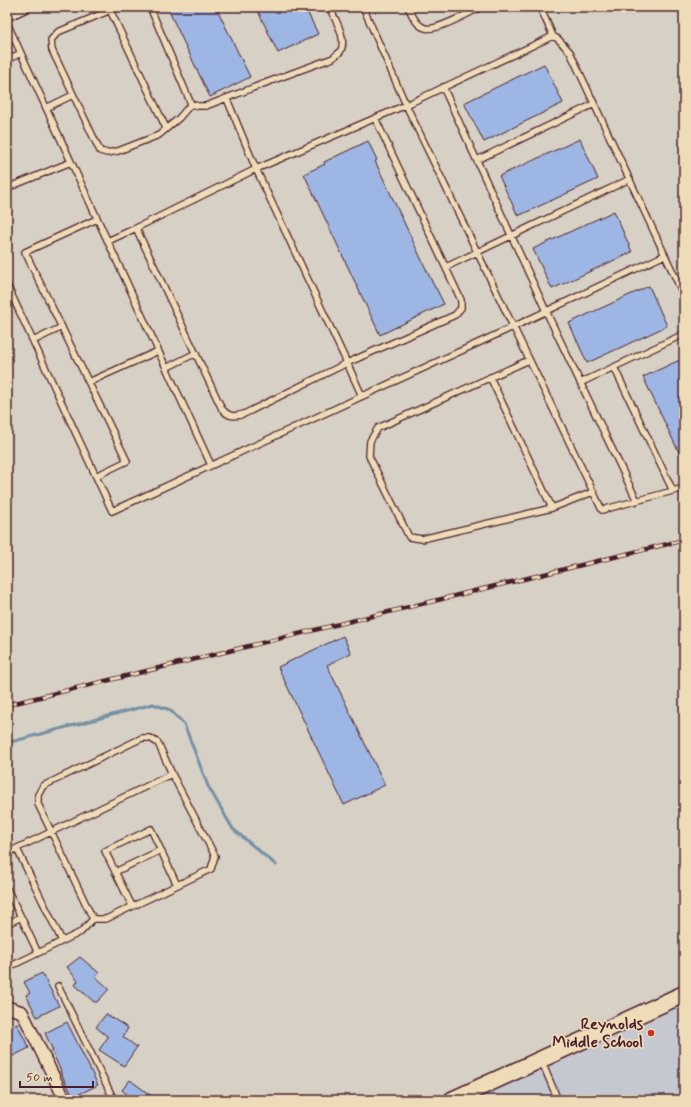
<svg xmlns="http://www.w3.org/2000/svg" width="691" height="1107" font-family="Mynerve,sans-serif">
	<rect width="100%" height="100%" fill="#d6d0c5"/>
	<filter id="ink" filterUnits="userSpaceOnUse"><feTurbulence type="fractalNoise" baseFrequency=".025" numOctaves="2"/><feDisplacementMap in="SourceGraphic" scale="8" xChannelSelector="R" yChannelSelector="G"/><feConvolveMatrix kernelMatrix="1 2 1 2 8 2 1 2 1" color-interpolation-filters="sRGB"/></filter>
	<g filter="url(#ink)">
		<path fill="#c5c8ce" d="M684 1003V1100H468Z"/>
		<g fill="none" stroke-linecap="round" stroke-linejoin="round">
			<path stroke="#7591a3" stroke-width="3" d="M7 743 153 704 170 710 184 724 208 786 233 829 276 865"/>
		</g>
		<path fill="#9eb6e3" stroke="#4a1f2b" d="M167 7H216L250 77 210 97Z
			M256 7H305L318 34 278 53Z
			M544 64 563 103 484 142 464 103Z
			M580 139 598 179 518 216 499 176Z
			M368 141 377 160 375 161 435 288H436L444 304 380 335 304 174 325 164 324 162Z
			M614 211 632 252 552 289 533 249Z
			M649 286 667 326 587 363 569 323Z
			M684 358V463L643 377Z
			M343 636 351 653 327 665 385 785 344 805 278 667Z
			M80 957 99 973 96 977 109 989 97 1002H94L75 985 78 981 67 967Z
			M42 973 59 1006 37 1017 26 995 30 993 24 982Z
			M106 1014 128 1028 123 1037 137 1047 124 1066 99 1050 108 1037 96 1027Z
			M67 1022 98 1085 73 1097 60 1071H61L52 1052 53 1051 45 1033Z
			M17 1024 29 1048 7 1059V1029Z
			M130 1080 157 1100H133L122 1090Z"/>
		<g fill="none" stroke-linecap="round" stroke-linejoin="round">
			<defs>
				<path id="lane" d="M118 7 58 32 51 40 52 50 100 151 107 153 118 151 159 135 179 118 191 104
					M150 7 191 104 198 106H206L268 82 333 58C335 56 338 54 340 52 348 39 335 19 329 7
					M363 7 406 105 602 510 684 488
					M408 7C412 15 416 25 425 28 436 32 470 12 481 7
					M540 7 553 36 558 39 570 52 684 296
					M110 10 166 128
					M7 23 211 465
					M7 60 21 53
					M443 87 546 311 637 501
					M227 99 256 169 406 105 553 36
					M46 108 73 95
					M477 160 594 104
					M7 188 71 162
					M136 228 256 169 347 363 455 315 461 308V300L375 118
					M108 241 136 228 222 409C229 417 234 417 244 414L347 363 362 396
					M446 267 630 179
					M7 285 112 511 513 327 665 255
					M33 341 62 327
					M529 360 378 428 370 441 369 456 409 537 422 539 552 508 593 492
					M614 367 673 491
					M166 368 196 353
					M490 377 552 508
					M89 382 158 351
					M580 383 684 334
					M96 476 127 461 25 252 97 219
					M17 849 62 941
					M7 853C62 827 117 800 172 774L215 856 211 869 106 919H93L38 804V795L43 786 142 738H150L158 743 172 774
					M115 872 161 850
					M7 889 21 917
					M132 906 105 851 151 829 177 885
					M7 924 21 917 38 953 7 968
					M38 953 81 932 93 919
					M58 986 114 1100
					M541 1060 558 1100"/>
				<path id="street" d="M7 15 24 7
					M7 1007 22 1012 65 1100"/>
				<path id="secondary" d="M452 1100 684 994"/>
			</defs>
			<use href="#lane" stroke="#4a1f2b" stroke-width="8"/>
			<use href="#street" stroke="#4a1f2b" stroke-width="14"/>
			<use href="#secondary" stroke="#4a1f2b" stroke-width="19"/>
			<use href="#lane" stroke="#eedbb8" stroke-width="5.5"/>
			<use href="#street" stroke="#eedbb8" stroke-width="11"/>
			<use href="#secondary" stroke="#eedbb8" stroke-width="16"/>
			<defs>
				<path id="rail" d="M7 705 684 540"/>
			</defs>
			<use href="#rail" stroke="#4a1f2b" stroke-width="4.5"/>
			<use href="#rail" stroke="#eedbb8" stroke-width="3" stroke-dasharray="9" stroke-linecap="butt"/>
		</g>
	</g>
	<circle fill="#c8321e" stroke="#eedbb8" stroke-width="1.5" cx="651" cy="1033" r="4"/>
	<g text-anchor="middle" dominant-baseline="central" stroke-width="3.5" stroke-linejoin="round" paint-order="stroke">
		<g font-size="16" font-weight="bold" fill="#4a1f2b" stroke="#eedbb8" text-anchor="end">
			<text x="643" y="1024">Reynolds<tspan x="643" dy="18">Middle School</tspan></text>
		</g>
	</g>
	<rect width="691" height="1107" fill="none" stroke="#eedbb8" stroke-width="24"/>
	<rect x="12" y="12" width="667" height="1083" fill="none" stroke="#4a1f2b" stroke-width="1.5" filter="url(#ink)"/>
	<path d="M20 1081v6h73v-6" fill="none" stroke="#4a1f2b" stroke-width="2"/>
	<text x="26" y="1081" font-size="12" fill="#4a1f2b" stroke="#eedbb8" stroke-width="3" paint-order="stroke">50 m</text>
</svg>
